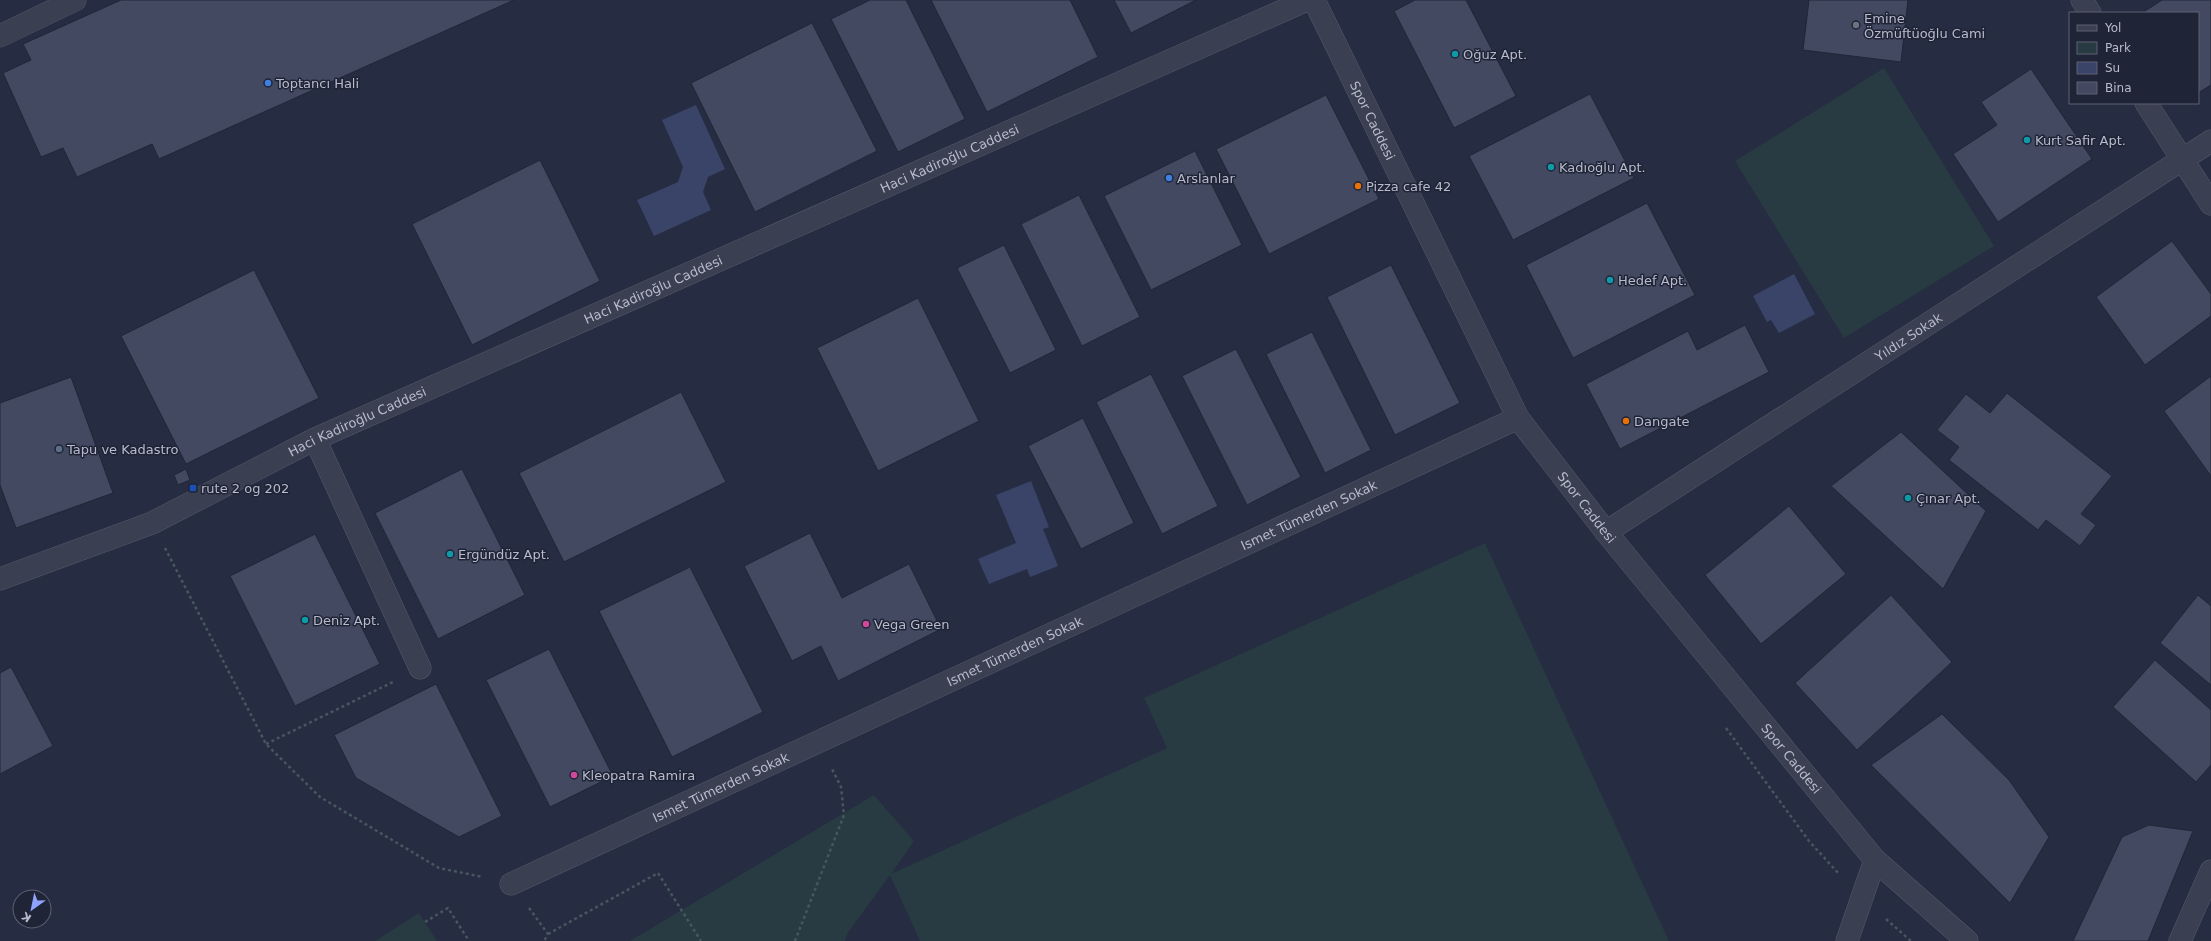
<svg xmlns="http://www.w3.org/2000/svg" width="2211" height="941" font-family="'DejaVu Sans',sans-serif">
	<rect width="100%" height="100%" fill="#262c41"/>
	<path fill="#283a42" d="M1884 68 1994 246 1844 338 1735 161Z
		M1485 543 1669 941H920L890 875 847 934 845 941H630L874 795 914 841 891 874 1167 748 1144 698Z
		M419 913 437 941H375Z"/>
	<path fill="#394468" d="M696 105 725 169 708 177 703 192 711 210 654 236 637 200 678 182 683 167 662 120Z
		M1794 274 1815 314 1779 333 1771 320 1767 322 1753 296Z
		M1031 481 1049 527 1043 529 1058 566 1030 577 1027 569 989 584 978 559 1016 543 996 495Z"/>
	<path fill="#424961" stroke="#212638" d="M121 0H514L159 159 152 144 77 177 63 148 41 157 3 73 31 60 23 44Z
		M870 0H906L965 119 898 152 831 19Z
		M931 0H1070L1098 57 987 112Z
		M1114 0H1196L1131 33Z
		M1415 0H1466L1516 96 1454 128 1394 11Z
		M1809 0H1908L1901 62 1803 50Z
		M2162 0H2211V85L2198 93V13H2142Z
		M812 23 877 151 755 212 691 83Z
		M2031 69 2092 159 1998 222 1953 154 1997 125 1981 102Z
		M1590 94 1634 178 1513 240 1469 156Z
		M1326 95 1379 199 1269 254 1216 149Z
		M1195 151 1242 245 1151 290 1104 196Z
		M540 160 600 281 472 345 412 224Z
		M1079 195 1140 317 1082 346 1021 224Z
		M1647 203 1695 295 1573 358 1526 265Z
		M2172 241 2211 294V316L2145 365 2096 297Z
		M1004 245 1056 350 1010 373 957 268Z
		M1391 265 1460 403 1395 435 1327 297Z
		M254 270 319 398 186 464 121 336Z
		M918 298 979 421 878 471 817 348Z
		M1745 325 1769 372 1620 449 1586 384 1688 331 1697 350Z
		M1312 332 1371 450 1325 473 1266 354Z
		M1236 349 1301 477 1247 505 1182 376Z
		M1151 374 1218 506 1162 534 1096 402Z
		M2211 376V476L2164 411Z
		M71 377 113 493 16 528 0 485V403Z
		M681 392 726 482 564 562 519 473Z
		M2007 393 2112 476 2081 514 2096 525 2080 546 2046 520 2038 530 1949 460 1959 447 1937 430 1966 394 1990 413Z
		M1083 418 1134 523 1081 549 1028 446Z
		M1901 432 1986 511 1943 589 1831 486Z
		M186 469 190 480 178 485 174 475Z
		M462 469 525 595 438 639 375 513Z
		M1789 506 1846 574 1761 644 1705 575Z
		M810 533 842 598 909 564 941 629 838 681 821 646 792 661 744 566Z
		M315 534 380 664 295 706 230 576Z
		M690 567 763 712 672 757 599 611Z
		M1891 595 1952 662 1857 750 1795 683Z
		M2198 595 2211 606V685L2160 643Z
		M549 649 613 776 550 807 486 680Z
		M2155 660 2211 710V765L2196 782 2113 707Z
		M11 667 53 746 0 774V673Z
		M436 684 502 816 459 837 356 778 334 735Z
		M1942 714 2009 780 2049 837 2010 903 1871 765Z
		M2149 825 2193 831 2148 941H2073L2122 837Z"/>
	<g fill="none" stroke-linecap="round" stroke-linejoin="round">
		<defs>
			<g id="minor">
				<path id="s1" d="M1314 0 1518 418 1606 532 1875 860 1967 941"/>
				<path d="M2082 0 2090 13"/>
				<path d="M0 36 75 0"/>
				<path d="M2146 103 2211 204"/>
				<path d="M315 439 420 668"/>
				<path id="s2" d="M1606 532 2211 141"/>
				<path id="s3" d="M0 579 152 523 315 439 1307 0"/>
				<path id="s4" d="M511 884 1518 418"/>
				<path d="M1847 941 1875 860"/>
				<path d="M2180 941 2211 871"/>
			</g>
		</defs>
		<use href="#minor" stroke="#555a6b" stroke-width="23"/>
		<path stroke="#46575f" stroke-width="2.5" stroke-dasharray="3 3" stroke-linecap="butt" d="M165 548 266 744 320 797 439 868 483 877
			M1726 728 1809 841 1839 874
			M266 744 395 681
			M529 908 548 934 544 941
			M1886 919 1911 941
			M425 922 448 908 469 941
			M548 934 658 873 701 941
			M795 941 844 815 841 787 831 767"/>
		<use href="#minor" stroke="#3a3f51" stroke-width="22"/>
	</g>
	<circle fill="#6b7280" stroke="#1f2436" stroke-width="1.5" cx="1856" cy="25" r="4"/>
	<g fill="#0f9aa8" stroke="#1f2436" stroke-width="1.5">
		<circle cx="1455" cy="54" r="4"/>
		<circle cx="2027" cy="140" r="4"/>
		<circle cx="1551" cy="167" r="4"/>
		<circle cx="1610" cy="280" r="4"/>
		<circle cx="1908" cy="498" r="4"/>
		<circle cx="450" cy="554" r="4"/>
		<circle cx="305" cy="620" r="4"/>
	</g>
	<g fill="#3f7fe0" stroke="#1f2436" stroke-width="1.5">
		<circle cx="268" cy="83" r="4"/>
		<circle cx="1169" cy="178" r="4"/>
	</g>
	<g fill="#e8710a" stroke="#1f2436" stroke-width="1.5">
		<circle cx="1358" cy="186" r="4"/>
		<circle cx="1626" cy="421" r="4"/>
	</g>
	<circle fill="#5c6f8a" stroke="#1f2436" stroke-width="1.5" cx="59" cy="449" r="4"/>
	<rect fill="#1a4fb4" stroke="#1f2436" stroke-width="1.5" x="189" y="484" width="8" height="8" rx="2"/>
	<g fill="#d1479c" stroke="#1f2436" stroke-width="1.5">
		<circle cx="866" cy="624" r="4"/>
		<circle cx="574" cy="775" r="4"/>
	</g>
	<g text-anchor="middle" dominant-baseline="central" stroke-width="3" stroke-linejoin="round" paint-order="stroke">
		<g font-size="13" fill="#b7bbcb" stroke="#1f2436" text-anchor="start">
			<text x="1864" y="18">Emine<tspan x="1864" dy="15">Özmüftüoğlu Cami</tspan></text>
			<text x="1463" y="54">Oğuz Apt.</text>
			<text x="276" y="83">Toptancı Hali</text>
			<text x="2035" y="140">Kurt Safir Apt.</text>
			<text x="1559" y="167">Kadıoğlu Apt.</text>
			<text x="1177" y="178">Arslanlar</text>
			<text x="1366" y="186">Pizza cafe 42</text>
			<text x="1618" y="280">Hedef Apt.</text>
			<text x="1634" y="421">Dangate</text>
			<text x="67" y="449">Tapu ve Kadastro</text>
			<text x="201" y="488">rute 2 og 202</text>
			<text x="1916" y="498">Çınar Apt.</text>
			<text x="458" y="554">Ergündüz Apt.</text>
			<text x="313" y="620">Deniz Apt.</text>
			<text x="874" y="624">Vega Green</text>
			<text x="582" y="775">Kleopatra Ramira</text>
		</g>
		<g font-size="13" fill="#b7bbcb" stroke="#1f2436">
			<text stroke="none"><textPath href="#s1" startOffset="134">Spor Caddesi</textPath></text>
			<text stroke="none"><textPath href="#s3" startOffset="1039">Haci Kadiroğlu Caddesi</textPath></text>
			<text stroke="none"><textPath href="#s3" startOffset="715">Haci Kadiroğlu Caddesi</textPath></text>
			<text stroke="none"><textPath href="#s2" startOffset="360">Yıldız Sokak</textPath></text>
			<text stroke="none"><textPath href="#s3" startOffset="391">Haci Kadiroğlu Caddesi</textPath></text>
			<text stroke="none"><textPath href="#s1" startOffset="578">Spor Caddesi</textPath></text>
			<text stroke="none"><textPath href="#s4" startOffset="879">Ismet Tümerden Sokak</textPath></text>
			<text stroke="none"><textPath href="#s4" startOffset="555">Ismet Tümerden Sokak</textPath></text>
			<text stroke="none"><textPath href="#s1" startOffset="902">Spor Caddesi</textPath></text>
			<text stroke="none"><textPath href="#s4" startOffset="231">Ismet Tümerden Sokak</textPath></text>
		</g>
	</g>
	<rect x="2069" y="12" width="130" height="92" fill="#1f2436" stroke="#5c6072"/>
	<rect x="2077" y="25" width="20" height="6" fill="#3a3f51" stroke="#5c6072"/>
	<text x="2105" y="32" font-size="12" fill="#b7bbcb">Yol</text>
	<rect x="2077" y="42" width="20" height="12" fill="#283a42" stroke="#5c6072"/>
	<text x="2105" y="52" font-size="12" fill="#b7bbcb">Park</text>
	<rect x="2077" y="62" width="20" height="12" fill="#394468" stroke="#5c6072"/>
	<text x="2105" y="72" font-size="12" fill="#b7bbcb">Su</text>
	<rect x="2077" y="82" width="20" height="12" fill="#424961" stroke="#5c6072"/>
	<text x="2105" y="92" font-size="12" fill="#b7bbcb">Bina</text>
	<g transform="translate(32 909) rotate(213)"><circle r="19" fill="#1f2436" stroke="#5c6072"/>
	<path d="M0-3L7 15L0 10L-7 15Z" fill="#8ea3f9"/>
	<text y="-6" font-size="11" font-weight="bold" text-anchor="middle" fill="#b7bbcb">K</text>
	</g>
</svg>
